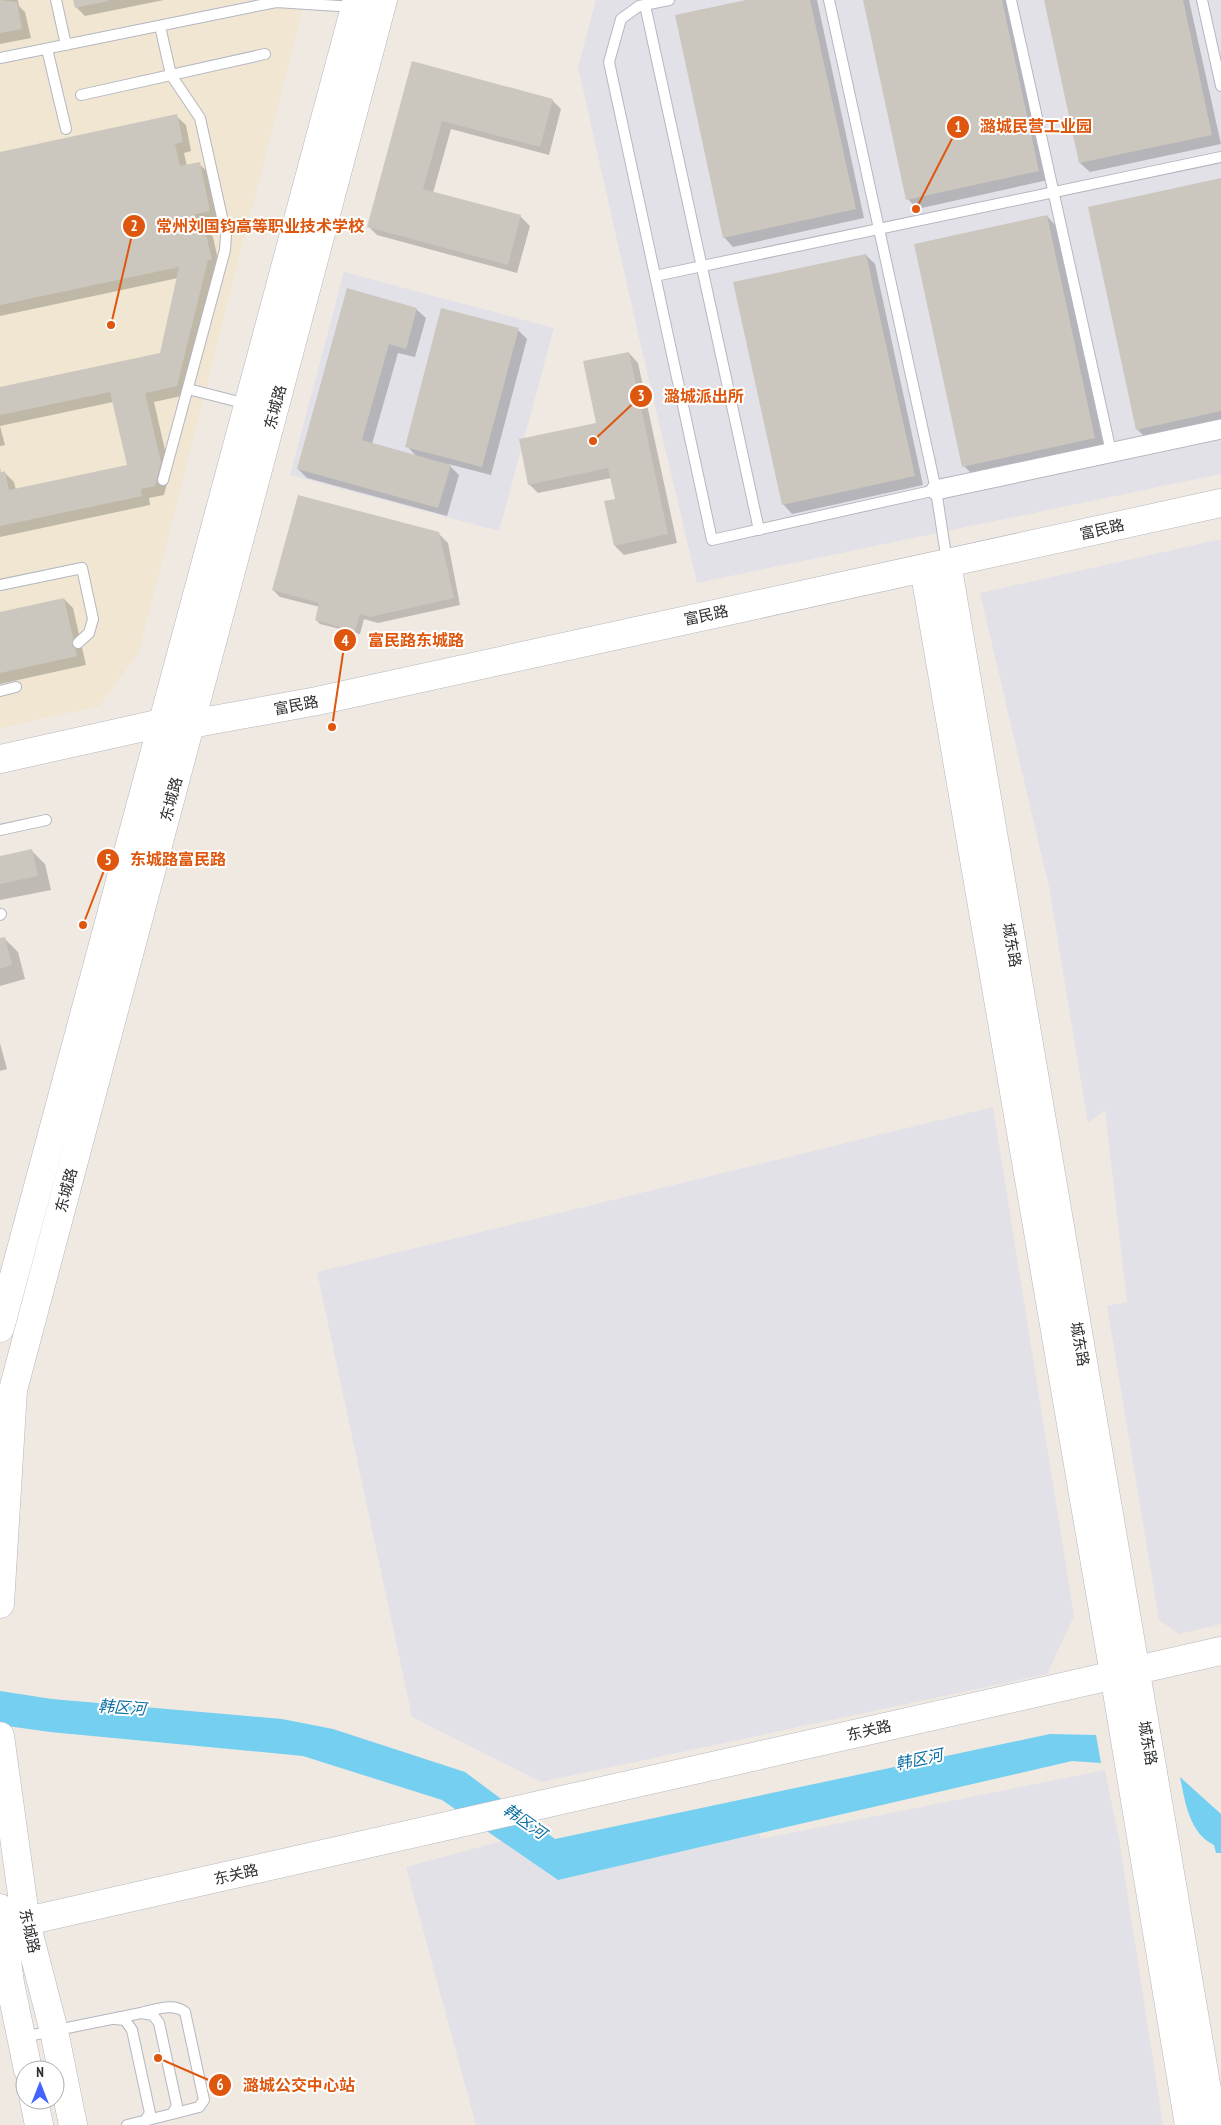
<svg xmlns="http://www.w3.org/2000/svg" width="1221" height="2125" font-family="'PT Sans Narrow','Noto Sans SC',sans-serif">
	<rect width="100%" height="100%" fill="#efe9e1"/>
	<path fill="#e3e1e8" d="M596 0H1221V474L697 583 642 351 578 67Z
		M344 272 554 328 499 531 290 475Z
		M1221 539V1624L1179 1634 1159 1620 1107 1306 1127 1302 1105 1110 1088 1123 1049 887 980 593Z
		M993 1107 1074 1616 1047 1674 541 1782 412 1717 317 1272Z
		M1105 1770 1119 1839 1163 2125H476L406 1867 502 1841 558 1880 759 1833 761 1839Z"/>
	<path fill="#f0e6d1" d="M0 0H305L139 651 100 706 0 728Z"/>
	<path fill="#75cff0" d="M0 1691 52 1699 282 1719 333 1729 465 1772 555 1839 1050 1734 1096 1735 1101 1763 1072 1761 558 1880 442 1800 303 1756 50 1732 0 1725Z
		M1180 1777 1221 1814V1853H1216L1214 1845C1189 1833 1185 1801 1180 1777Z"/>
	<path fill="#0003" d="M0 0H18L19 6 25 12 31 38 0 44Z
		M75 0H164L85 16 76 7Z
		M752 0H817L864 218 733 247 724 237Z
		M864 0H1009L1048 180 917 209 908 199Z
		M1045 0H1189L1221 144 1090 172 1080 163Z
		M412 62 552 100 561 109 549 155 451 129 433 193 520 216 530 226 517 273 377 235 368 226Z
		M176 116 186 125 191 151 184 153 187 166 199 164 209 173 219 220 200 224 201 228H204L213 237 220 269 186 395 154 402 170 472 164 495 149 498 150 505 0 537V467L1 474 5 473 14 482 16 490 128 466 113 402 0 426 5 445 0 446V388L161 354 178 278 0 316V153Z
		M1221 180V422L1146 438 1137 429Z
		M1047 216 1056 226 1104 447 973 475 964 466Z
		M866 255 875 264 923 485 792 514 783 504Z
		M348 290 416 309 426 318 415 357 398 353 372 444 417 457 407 446 518 330 527 339 491 475 448 464 459 475 447 516 307 478 298 469Z
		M629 353 638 363 677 543 624 555 615 546 606 502 616 500 611 478 538 493 529 484 597 424Z
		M438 533 448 543 460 605 378 623 364 619 360 634 320 624 316 620 320 607 280 597 273 590Z
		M64 599 73 608 86 665 0 684V613Z
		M31 850 45 864 51 890 0 900V857Z
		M4 938 18 952 25 979 0 986V939Z
		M0 1043 7 1069 0 1071Z"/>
	<path fill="#cbc7bf" d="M0 0 17 2 22 29 0 33Z
		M73 0H108V1L75 8Z
		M746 0H810L856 209 723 238 675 15Z
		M863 0H1002L1039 171 906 200Z
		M1044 0H1183L1212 135 1079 163Z
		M412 61 553 99 540 147 442 121 423 189 521 215 508 265 367 227Z
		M177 114 183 142 175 144 180 166 200 162 210 211 192 215 195 229 204 226 212 260H208L177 386 145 393 161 462 155 486 141 489 142 496 0 526V473L5 471 9 490 127 465 110 392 0 415V387L160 353 179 267 0 305V152Z
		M1221 178V411L1136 430 1088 207Z
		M1047 215 1095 438 962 467 914 244Z
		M866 254 915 476 782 505 733 282Z
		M347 288 417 308 406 349 389 344 362 440 451 465 438 508 297 469Z
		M441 308 519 328 482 467 405 447Z
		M629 352 668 534 614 546 604 501 615 499 608 468 528 485 519 439 596 423 583 361Z
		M298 495 439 532 454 598 370 617 360 614 355 631 315 620 319 603 272 590Z
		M64 598 77 656 0 673V612Z
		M32 849 38 876 0 884V856Z
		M5 937 12 965 0 969V938Z"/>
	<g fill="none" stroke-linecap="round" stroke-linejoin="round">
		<defs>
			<path id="lane" d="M56 0 66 45
				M669 0 639 6 621 19 609 62 712 540 936 490
				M829 0 936 490 947 562
				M1011 0 1111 452
				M1202 0 1221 86
				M645 5 759 530
				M160 26 171 75 200 118 226 235 225 250 163 480
				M47 49 66 129
				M0 58 276 2 354 7
				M81 95 265 54
				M655 276 1221 157
				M188 389 247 404
				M0 585 82 568 93 619 89 633 78 643
				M0 691 16 687
				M0 830 46 820
				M0 915 1 914
				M144 2012C158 2009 173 2003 185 2012L204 2100 199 2107 172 2114
				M115 2019 125 2020 132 2030 150 2113 145 2121
				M23 2037 141 2013 153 2015 159 2023 177 2106 172 2114 127 2125"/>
			<path id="street" d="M936 490 1221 429"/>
			<path id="secondary" d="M947 563 1213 2125
				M924 568 1114 1674 1189 2125
				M0 759 162 723 191 724 317 701 1221 503
				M0 1328 357 0
				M0 1604 13 1390 383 0
				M0 1736 26 1923 54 2031 73 2125
				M0 1908 10 1983 28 2070
				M0 1927 1221 1651
				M34 2100 39 2125"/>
		</defs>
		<use href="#lane" stroke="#b4b7c1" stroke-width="12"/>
		<use href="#street" stroke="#b4b7c1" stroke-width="21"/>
		<use href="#secondary" stroke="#b4b7c1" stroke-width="29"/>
		<use href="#lane" stroke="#fff" stroke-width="10"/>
		<use href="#street" stroke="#fff" stroke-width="19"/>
		<use href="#secondary" stroke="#fff" stroke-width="28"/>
	</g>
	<g text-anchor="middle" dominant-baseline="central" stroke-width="4" stroke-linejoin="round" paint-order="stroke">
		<g font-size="15" fill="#2e2e2e" stroke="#fff">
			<text transform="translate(275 407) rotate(-75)">东城路</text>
			<text transform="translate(1102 529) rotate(-13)">富民路</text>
			<text transform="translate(706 615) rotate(-12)">富民路</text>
			<text transform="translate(296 705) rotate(-11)">富民路</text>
			<text transform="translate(171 799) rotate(-75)">东城路</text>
			<text transform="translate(1012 945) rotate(80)">城东路</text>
			<text transform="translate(66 1190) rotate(-75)">东城路</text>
			<text transform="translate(1080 1344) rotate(80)">城东路</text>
			<text transform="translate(869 1730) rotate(-13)">东关路</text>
			<text transform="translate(1148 1743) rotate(80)">城东路</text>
			<text transform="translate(236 1874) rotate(-13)">东关路</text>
			<text transform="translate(30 1931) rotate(77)">东城路</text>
		</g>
		<g font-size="16" font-style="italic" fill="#0d6fa3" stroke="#fff">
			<text transform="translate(122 1707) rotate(4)">韩区河</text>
			<text transform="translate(919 1759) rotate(-12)">韩区河</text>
			<text transform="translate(525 1821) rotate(35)">韩区河</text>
		</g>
	</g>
	<path fill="none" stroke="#df570e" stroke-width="2" d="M916 209L958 127M111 325L134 226M593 441L641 396M332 727L345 640M83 925L108 860M158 2058L220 2085"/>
	<g fill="#df570e" stroke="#fff" stroke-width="2">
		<circle cx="916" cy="209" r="5"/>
		<circle cx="111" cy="325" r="5"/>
		<circle cx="593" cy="441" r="5"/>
		<circle cx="332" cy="727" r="5"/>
		<circle cx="83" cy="925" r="5"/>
		<circle cx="158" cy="2058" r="5"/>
		<circle cx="958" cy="127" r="12"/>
		<circle cx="134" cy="226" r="12"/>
		<circle cx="641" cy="396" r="12"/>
		<circle cx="345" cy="640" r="12"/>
		<circle cx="108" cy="860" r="12"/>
		<circle cx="220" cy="2085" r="12"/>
	</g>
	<g font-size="15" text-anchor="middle" font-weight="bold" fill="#fff">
		<text x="958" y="132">1</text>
		<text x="134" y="231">2</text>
		<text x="641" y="401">3</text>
		<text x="345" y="646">4</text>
		<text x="108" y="865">5</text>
		<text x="220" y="2090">6</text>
	</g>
	<g font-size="16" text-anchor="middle" font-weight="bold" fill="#df570e" stroke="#fff" stroke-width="4" stroke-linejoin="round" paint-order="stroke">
		<text x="1036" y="132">潞城民营工业园</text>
		<text x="260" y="232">常州刘国钧高等职业技术学校</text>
		<text x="704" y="402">潞城派出所</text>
		<text x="416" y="646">富民路东城路</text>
		<text x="178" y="865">东城路富民路</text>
		<text x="299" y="2091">潞城公交中心站</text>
	</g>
	<g transform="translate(40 2085)"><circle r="24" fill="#ffffff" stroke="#ababab"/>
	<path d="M0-4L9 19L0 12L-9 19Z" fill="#4264fb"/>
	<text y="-8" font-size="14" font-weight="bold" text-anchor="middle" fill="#2e2e2e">N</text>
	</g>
</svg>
